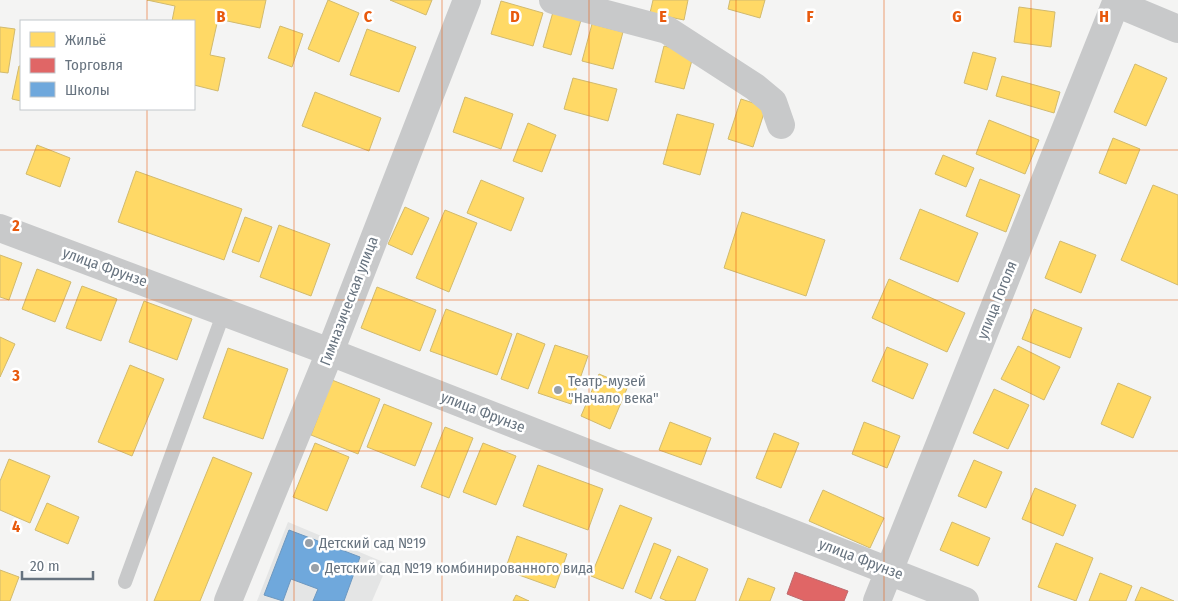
<svg xmlns="http://www.w3.org/2000/svg" width="1178" height="601" font-family="'Fira Sans Condensed',sans-serif">
	<rect width="100%" height="100%" fill="#f4f4f3"/>
	<path fill="#e4e5e5" d="M288 522 388 564 372 601H257Z"/>
	<path fill="#ffd966" stroke="#d1ba6e" d="M147 0H266L260 28 218 19 210 55 225 58 218 91 194 85V21H172L175 6Z
		M328 0 359 13 339 62 308 49Z
		M390 0H432L426 15Z
		M653 0H688L684 20 650 13Z
		M730 0H765L760 18 728 9Z
		M501 1 543 13 533 46 491 34Z
		M555 5 583 13 571 55 543 47Z
		M1019 7 1055 12 1051 47 1014 42Z
		M592 24 623 32 613 69 582 61Z
		M280 26 303 34 292 67 268 58Z
		M0 27 15 29 8 73 0 72Z
		M367 29 416 47 399 92 350 75Z
		M664 46 694 53 684 89 655 82Z
		M973 52 996 58 987 90 964 83Z
		M1135 64 1167 78 1146 126 1114 112Z
		M19 66H21V101L12 99Z
		M1002 76 1060 92 1054 113 996 96Z
		M573 78 617 89 608 121 564 109Z
		M315 92 381 118 369 151 302 126Z
		M465 97 513 114 501 149 453 132Z
		M741 99 766 107 753 147 728 139Z
		M677 114 714 124 700 175 663 164Z
		M989 120 1039 140 1025 174 976 154Z
		M528 123 556 135 542 172 513 161Z
		M1113 138 1140 149 1126 184 1099 173Z
		M37 145 70 158 60 187 26 174Z
		M943 155 974 168 966 187 935 174Z
		M136 171 242 209 224 260 118 222Z
		M980 179 1020 195 1006 232 966 216Z
		M481 180 524 198 511 231 467 213Z
		M1153 185 1178 195V285L1121 260Z
		M405 207 429 218 412 255 388 244Z
		M920 209 978 233 958 282 900 259Z
		M445 210 477 223 449 292 416 278Z
		M742 212 825 240 806 296 724 268Z
		M245 217 272 227 259 262 232 252Z
		M279 225 330 244 311 296 260 277Z
		M1060 241 1096 255 1081 293 1045 278Z
		M0 255 22 263 9 300 0 297Z
		M37 269 71 282 55 322 22 309Z
		M889 279 965 313 947 352 872 318Z
		M82 286 117 299 101 341 66 328Z
		M377 287 436 310 420 351 361 328Z
		M144 301 192 319 177 360 129 342Z
		M446 309 512 334 497 375 430 351Z
		M1034 309 1082 328 1070 358 1022 339Z
		M517 333 545 344 528 389 501 379Z
		M0 337 15 344 0 377Z
		M555 345 588 356 571 404 538 393Z
		M1018 346 1060 367 1044 400 1001 379Z
		M887 347 928 364 913 399 872 381Z
		M228 348 288 369 263 439 203 418Z
		M130 365 164 379 132 456 98 442Z
		M599 374 628 386 610 429 581 416Z
		M332 380 380 399 358 454 311 435Z
		M1118 383 1151 397 1133 438 1101 424Z
		M994 389 1029 405 1008 449 973 433Z
		M384 404 432 423 415 466 367 447Z
		M670 422 711 438 701 465 659 450Z
		M864 422 900 436 887 468 852 454Z
		M445 427 473 438 449 498 421 487Z
		M774 433 799 443 781 488 756 478Z
		M315 443 349 457 327 511 293 497Z
		M483 443 516 456 496 505 463 492Z
		M213 457 252 473 200 601H154Z
		M9 459 50 476 30 523 0 510V481Z
		M974 460 1002 472 986 508 958 496Z
		M538 465 603 489 588 530 523 506Z
		M1035 488 1076 505 1063 536 1022 519Z
		M823 490 884 518 870 548 809 521Z
		M47 503 79 517 68 544 35 530Z
		M620 505 652 518 623 589 591 576Z
		M952 522 990 538 978 566 940 550Z
		M517 536 567 554 555 588 505 570Z
		M654 543 671 550 651 599 635 592Z
		M1056 543 1093 558 1076 601 1038 587Z
		M678 556 708 569 695 601H667L660 598Z
		M0 570 19 577 10 601H0Z
		M1100 573 1132 586 1126 601H1089Z
		M748 578 775 588 770 601H739Z
		M1141 587 1174 601H1135Z
		M516 595 529 601H513Z"/>
	<path fill="#e06666" stroke="#bc6a6e" d="M795 572 848 591 844 601H805L787 594Z"/>
	<path fill="#6fa8dc" stroke="#6d98c0" d="M289 530 360 557 344 601H313L318 589 291 579 283 601 264 595Z"/>
	<g fill="none" stroke-linecap="round" stroke-linejoin="round">
		<path stroke="#c8c9ca" stroke-width="14" d="M125 582 224 312"/>
		<path stroke="#c8c9ca" stroke-width="28" d="M553 0 667 30 755 87 773 102 781 125"/>
		<path stroke="#c8c9ca" stroke-width="28" d="M1116 3 1178 29
			M0 228 330 352 965 601
			M228 601 330 352 467 0
			M877 601 1117 0"/>
	</g>
	<path fill="none" stroke="#e8590c" stroke-width="1" stroke-opacity="0.55" d="M147 0V21M294 0V601M442 0V601M589 0V601M736 0V601M884 0V601M1031 0V601M147 109V601M0 150H1178M0 300H1178M0 451H1178"/>
	<g fill="#98a0a8" stroke="#fff" stroke-width="2">
		<circle cx="558" cy="390" r="5"/>
		<circle cx="309" cy="543" r="5"/>
		<circle cx="315" cy="568" r="5"/>
	</g>
	<g text-anchor="middle" dominant-baseline="central" stroke-width="5" stroke-linejoin="round" paint-order="stroke">
		<g font-size="15" fill="#67737f" stroke="#fff">
			<text transform="translate(105 267) rotate(20)">улица Фрунзе</text>
			<text transform="translate(997 300) rotate(-68)">улица Гоголя</text>
			<text transform="translate(349 301) rotate(-69)">Гимназическая улица</text>
			<text transform="translate(483 412) rotate(21)">улица Фрунзе</text>
			<text transform="translate(861 559) rotate(21)">улица Фрунзе</text>
		</g>
		<g font-size="15" fill="#67737f" stroke="#fff" text-anchor="start">
			<text x="568" y="381">Театр-музей<tspan x="568" dy="17">"Начало века"</tspan></text>
			<text x="319" y="543">Детский сад №19</text>
			<text x="325" y="568">Детский сад №19 комбинированного вида</text>
		</g>
	</g>
	<g font-size="16" text-anchor="middle" font-weight="bold" fill="#e8590c" stroke="#fff" stroke-width="5" stroke-linejoin="round" paint-order="stroke">
		<text x="221" y="22">B</text>
		<text x="368" y="22">C</text>
		<text x="515" y="22">D</text>
		<text x="663" y="22">E</text>
		<text x="810" y="22">F</text>
		<text x="957" y="22">G</text>
		<text x="1104" y="22">H</text>
		<text x="16" y="231">2</text>
		<text x="16" y="381">3</text>
		<text x="16" y="532">4</text>
	</g>
	<rect x="20" y="20" width="175" height="90" fill="#ffffff" stroke="#c2c7cc"/>
	<rect x="30" y="32" width="25" height="15" fill="#ffd966" stroke="#c2c7cc"/>
	<text x="65" y="45" font-size="15" fill="#67737f">Жильё</text>
	<rect x="30" y="58" width="25" height="15" fill="#e06666" stroke="#c2c7cc"/>
	<text x="65" y="70" font-size="15" fill="#67737f">Торговля</text>
	<rect x="30" y="82" width="25" height="15" fill="#6fa8dc" stroke="#c2c7cc"/>
	<text x="65" y="95" font-size="15" fill="#67737f">Школы</text>
	<path d="M22 571v8h71v-8" fill="none" stroke="#67737f" stroke-width="2.5"/>
	<text x="30" y="571" font-size="15" fill="#67737f" stroke="#ffffff" stroke-width="4" paint-order="stroke">20 m</text>
</svg>
